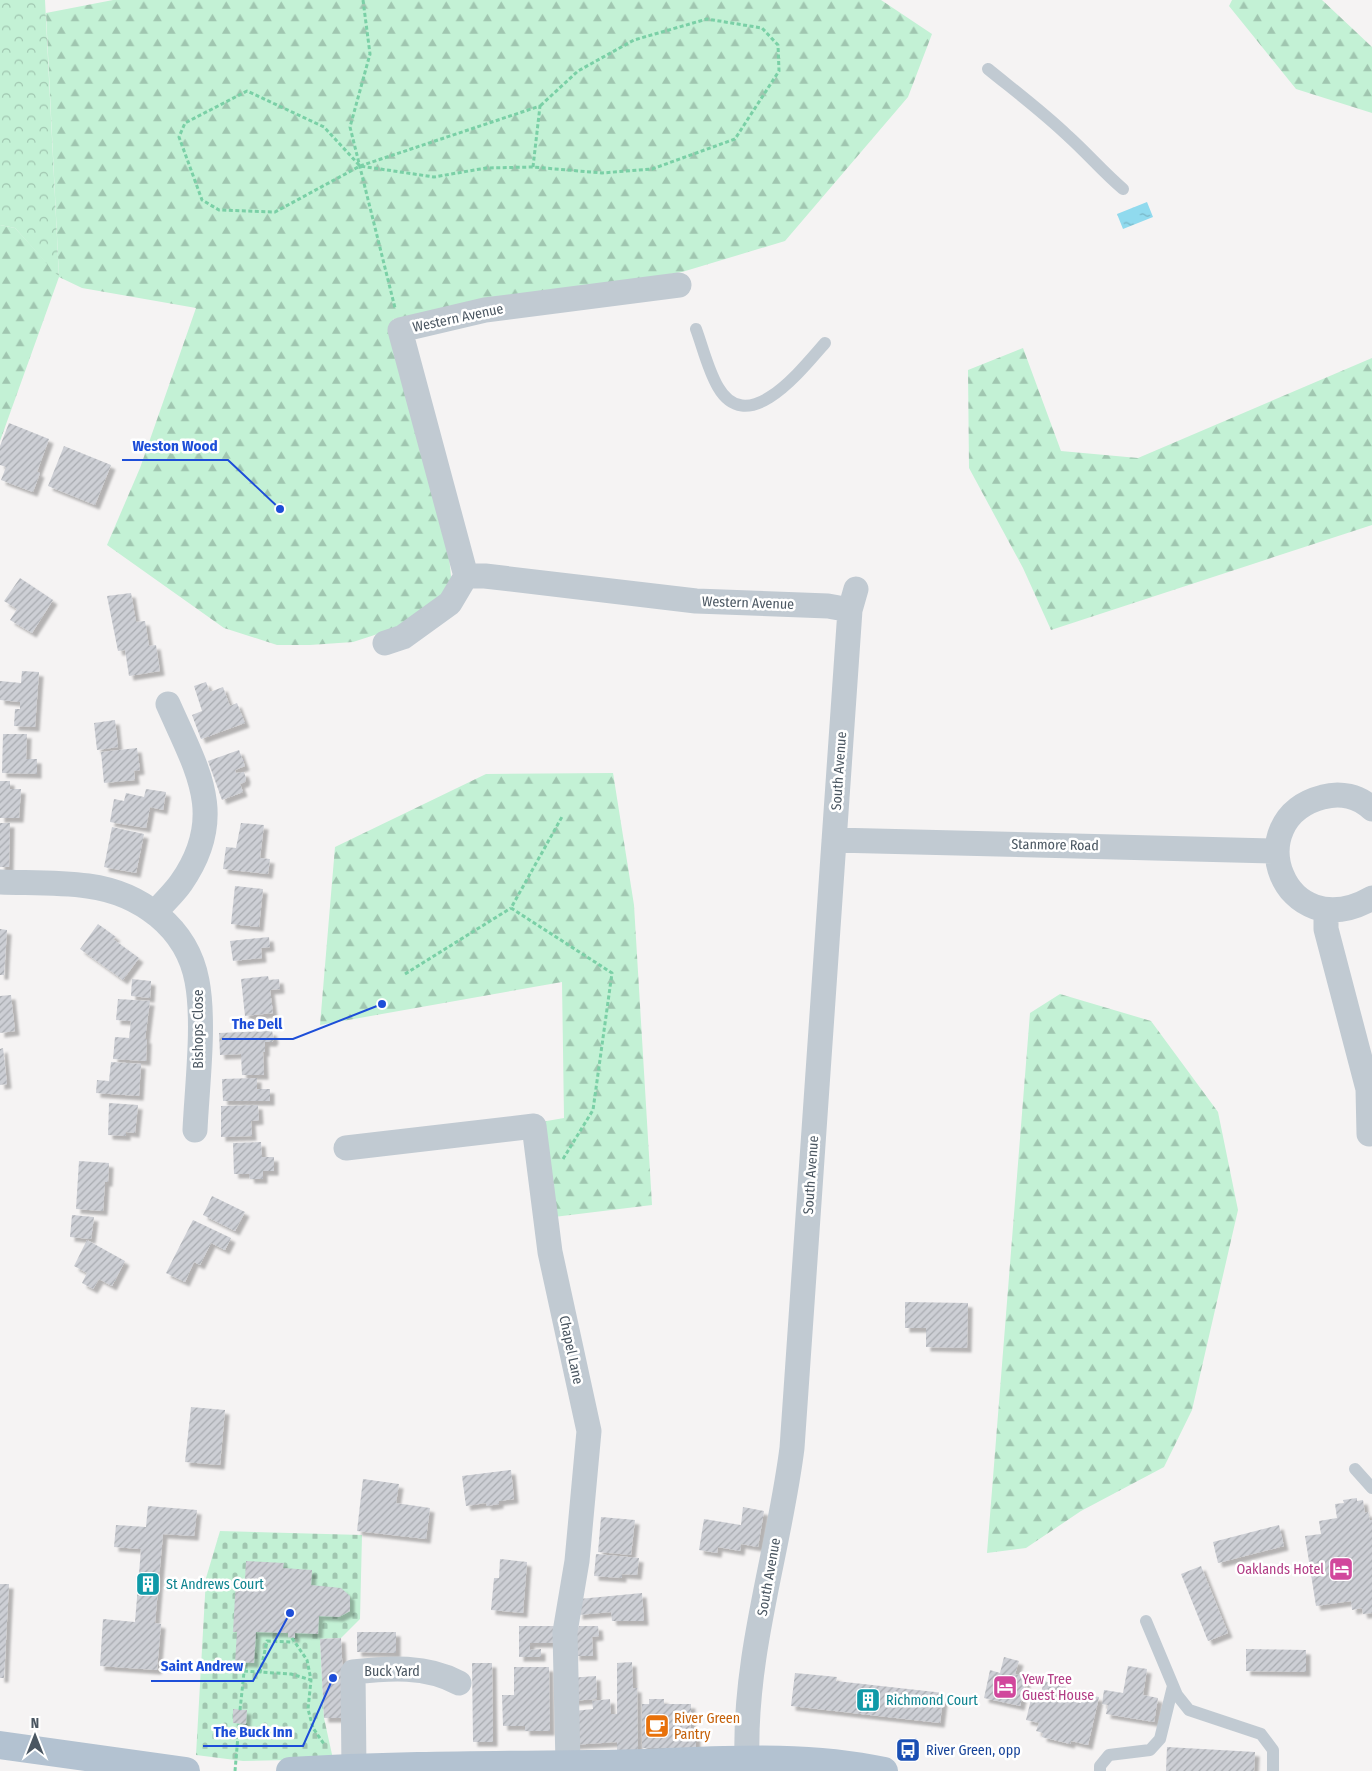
<svg xmlns="http://www.w3.org/2000/svg" width="1372" height="1771" font-family="'Fira Sans Condensed',sans-serif">
	<defs>
		<pattern id="forest-firs" width="22" height="20" patternUnits="userSpaceOnUse" patternTransform="scale(1.25)"><rect width="22" height="20" fill="#c3f1d5"/><path d="M5 1l3.5 6h-7zM16 11l3.5 6h-7z" fill="#a0c6b0"/></pattern>
		<pattern id="cemetery-stones" width="16" height="16" patternUnits="userSpaceOnUse" patternTransform="scale(1.25)"><rect width="16" height="16" fill="#c3f1d5"/><path d="M2 7V4a2 2 0 0 1 4 0v3zM10 15v-3a2 2 0 0 1 4 0v3z" fill="#a0c6b0"/></pattern>
		<pattern id="park-crowns" width="20" height="18" patternUnits="userSpaceOnUse" patternTransform="scale(1.25)"><rect width="20" height="18" fill="#c3f1d5"/><path d="M2 6a3 3 0 1 1 6 0M12 15a3 3 0 1 1 6 0" fill="none" stroke="#a0c6b0"/></pattern>
		<pattern id="water-ripples" width="26" height="14" patternUnits="userSpaceOnUse" patternTransform="scale(1.25)"><rect width="26" height="14" fill="#90daee"/><path d="M2 4q2-2 4 0t4 0M15 11q2-2 4 0t4 0" fill="none" stroke="#78b4c4"/></pattern>
		<pattern id="building-hatch" width="6" height="6" patternUnits="userSpaceOnUse" patternTransform="scale(1.25)"><rect width="6" height="6" fill="#cdcfd5"/><path d="M-1 1l2-2M0 6l6-6M5 7l2-2" fill="none" stroke="#a8abb0"/></pattern>
		<filter id="shadow"><feDropShadow dx="4.5" dy="4.5" stdDeviation="1" flood-color="#0004"/></filter>
	</defs>
	<rect width="100%" height="100%" fill="#f5f3f3"/>
	<path fill="url(#forest-firs)" d="M113 0H881L932 34 908 97 785 241 682 272 393 319 449 557 452 586 431 611 393 629 353 642 310 645H277L224 628 107 545 140 468 196 308 82 288 59 277 0 441V225L15 228 59 276 46 13Z
		M1232 0H1322L1372 47V113L1296 89 1229 6Z
		M1023 348 1061 451 1138 458 1372 358V525L1051 630 1023 568 969 468 968 370Z
		M613 773 634 905 652 1205 554 1217 541 1122 564 1118 562 982 320 1025 335 847 486 774Z
		M1060 994 1151 1021 1218 1112 1238 1210 1192 1410 1164 1467 1081 1511 1026 1548 987 1553 1030 1013Z"/>
	<path fill="url(#cemetery-stones)" d="M220 1531 362 1535 360 1619 341 1638 320 1639 324 1718 333 1759 243 1761 196 1755 206 1578Z"/>
	<path fill="url(#park-crowns)" d="M0 0H45L59 277 15 228 0 225Z"/>
	<path fill="url(#water-ripples)" d="M1147 202 1153 217 1123 229 1117 214Z"/>
	<path fill="url(#building-hatch)" filter="url(#shadow)" d="M9 423 49 439 37 472 40 473 33 492 1 480 6 467 0 465V446Z
		M64 446 111 465 95 505 48 486Z
		M20 578 53 600 32 633 10 620 17 609 4 601Z
		M131 593 136 622 145 621 149 646 156 645 160 671 129 676 125 650 118 651 107 596Z
		M22 671 39 672 35 727 14 726 15 709H20V702L0 700V681L21 683Z
		M206 682 210 692 223 687 230 706 237 703 245 723 201 739 192 715 202 711 194 686Z
		M115 720 118 747 97 750 94 723Z
		M3 734H27L26 759H37V774L2 773Z
		M137 748 140 770 134 771 135 780 104 783 101 752Z
		M239 750 245 766 235 770 236 773 244 772 246 778 245 782 240 784 243 792 222 800 208 761Z
		M0 781H10V789H21L19 818H0Z
		M146 789 166 792 163 810 150 807 146 828 110 822 114 799 124 801 126 793 144 797Z
		M0 823H10L9 867H0Z
		M241 823 264 825 260 858 270 859 268 874 223 869 226 847 236 848Z
		M112 827 144 834 136 873 104 867Z
		M235 886 263 889 259 927 231 924Z
		M98 924 116 937 113 939 139 958 123 980 80 949Z
		M0 929 7 930 4 975H0Z
		M269 937 270 947 261 948 262 958 233 961 230 941Z
		M268 976 269 980 279 979 280 989 270 990 273 1013 245 1016 241 979Z
		M132 979 151 981 150 998 131 996Z
		M11 995 15 1031 0 1033V996Z
		M118 999 150 1001 145 1039H147L146 1061 113 1059 115 1037 129 1038 131 1021 116 1020Z
		M272 1031 274 1039 272 1042H265V1052H263L264 1075H242L241 1054 220 1055 219 1033Z
		M3 1048 7 1084 0 1085V1049Z
		M111 1062 141 1064 139 1096 96 1093 97 1080 109 1081Z
		M257 1078V1089H270V1101H223L222 1079Z
		M109 1103 138 1105 135 1133 126 1132V1136L108 1135Z
		M258 1105 259 1120 251 1121 252 1136 221 1137V1106Z
		M261 1142 262 1157H274V1171H263V1179H250L249 1174H234L233 1143Z
		M79 1161 109 1163 108 1182H105L103 1211 76 1209Z
		M212 1196 245 1212 235 1231 203 1215Z
		M72 1215 94 1217 91 1239 70 1237Z
		M193 1220 231 1238 225 1250 211 1243 200 1265 194 1262 185 1282 166 1273Z
		M87 1240 125 1261 112 1286 99 1279 93 1289 82 1283 87 1273 74 1266Z
		M905 1302 968 1303 967 1348 926 1347V1328H905Z
		M191 1407 225 1410 220 1465 185 1462Z
		M511 1470 514 1499 499 1501V1504L487 1506 486 1503 466 1506 462 1476Z
		M363 1479 399 1484 396 1503 430 1508 426 1539 357 1531Z
		M1357 1498V1501L1363 1500 1365 1513 1368 1512 1370 1520H1372V1613L1363 1614 1362 1608 1352 1610 1351 1601 1316 1606 1305 1536 1321 1534 1319 1521 1337 1518 1335 1504 1344 1503 1343 1500Z
		M148 1506 197 1510 194 1536 163 1534 155 1623 161 1624 157 1670 100 1666 103 1619 135 1622 141 1549 114 1547 116 1525 146 1527Z
		M743 1507 764 1511 758 1547 741 1544 740 1551 718 1547 717 1553 699 1550 704 1519 741 1525Z
		M601 1517 635 1520 631 1555 598 1552Z
		M1279 1525 1284 1546 1218 1563 1213 1542Z
		M596 1554 639 1558 637 1575 622 1574V1578L594 1576Z
		M500 1559 527 1562 523 1613 491 1610 494 1578H499Z
		M246 1561 284 1563 283 1568 312 1570 311 1585 341 1588 350 1596V1611L339 1617 319 1616 318 1634 295 1633V1638H292L288 1637V1633L256 1632 254 1663 235 1662 237 1632H233L236 1579H245Z
		M1201 1566 1228 1633 1208 1641 1181 1574Z
		M0 1584H9L4 1678H0Z
		M642 1593 644 1621H612L611 1612 578 1615 579 1599Z
		M519 1626H554V1643H530V1650L541 1649V1657H519Z
		M579 1626H598L599 1636 592 1637 593 1656H575L576 1634Z
		M357 1632H396V1653L357 1652Z
		M341 1638 345 1718H324L320 1639Z
		M1246 1649 1306 1650V1672L1246 1671Z
		M1004 1657 1019 1661 1015 1674 1027 1677 1020 1706 984 1698 990 1670 1000 1673Z
		M632 1662 633 1688H637L638 1750H617V1742L571 1745 574 1711 593 1709 592 1701 610 1699 611 1714H617V1663Z
		M472 1663H492L493 1742H473Z
		M1128 1666 1147 1669 1143 1695 1158 1698 1154 1722 1106 1714 1108 1705 1102 1704 1104 1690 1123 1693Z
		M514 1667H549L550 1731H525V1726H503L502 1695H514Z
		M795 1673 837 1677 836 1681 944 1693 940 1723 791 1706Z
		M596 1676 597 1699 570 1701 569 1678Z
		M1044 1681 1066 1687 1063 1699 1081 1703 1083 1694 1099 1697 1088 1745 1071 1741 1070 1744 1042 1737 1043 1733 1036 1731 1039 1723 1026 1720 1033 1691 1041 1693Z
		M649 1699H664V1704H691V1728H696V1748H642V1704H649Z
		M233 1709 247 1710 246 1724 233 1723Z
		M1167 1747 1255 1752 1254 1771H1166Z"/>
	<g fill="none" stroke-linecap="round" stroke-linejoin="round">
		<path stroke="#7ad0a6" stroke-width="3" stroke-dasharray="4 2.5" stroke-linecap="butt" d="M363 0 370 54 350 127 395 308
			M533 167 540 106 360 166 275 212 219 210 202 200 179 137 185 123 247 91 324 127 360 166 434 177 486 168 533 167 602 173 652 169 735 139 779 71 778 45 762 28 707 19 634 40 578 71 540 106
			M405 974 511 908
			M563 1159 593 1110 612 973 511 908 563 815
			M292 1638 307 1660 311 1680 308 1709 313 1728 324 1744
			M244 1671 291 1674 311 1680
			M260 1673 267 1641 293 1642
			M240 1710 245 1663
			M235 1771 239 1724"/>
		<path stroke="#c1cad2" stroke-width="12" d="M988 69C1015 91 1043 112 1068 136 1087 153 1103 172 1123 189
			M696 329C703 348 708 370 718 387 748 439 802 369 825 343
			M1355 1469 1372 1488
			M1146 1621 1177 1695 1189 1710 1261 1734 1273 1750V1771
			M1100 1771V1766L1109 1755 1150 1750 1160 1739 1173 1686"/>
		<path stroke="#c1cad2" stroke-width="25" d="M466 576H485L696 601 828 606 850 610
			M385 643 403 637 450 603 466 576 400 330 485 310 679 285
			M1372 809C1359 796 1340 792 1323 797 1237 819 1283 949 1372 898
			M834 840 1276 851
			M0 882C29 883 59 882 88 886 140 893 187 927 197 981 205 1023 197 1086 195 1130
			M1326 910V929L1368 1089 1369 1134
			M156 912C164 902 174 893 181 883 228 816 197 770 168 704
			M346 1148 534 1126 550 1252 589 1431 577 1561 565 1632 568 1764
			M747 1758C744 1653 779 1551 792 1448L850 610 856 589
			M354 1770 353 1672C389 1668 426 1665 459 1683"/>
		<path stroke="#b3c2d1" stroke-width="28" d="M0 1745 186 1771
			M290 1771C389 1765 490 1765 589 1764 689 1764 786 1750 884 1771"/>
	</g>
	<defs>
		<symbol id="hotel-square" viewBox="-11 -11 22 22"><rect x="-9" y="-9" width="18" height="18" rx="4" fill="#d1479c" stroke="#fff"/><path d="M-6-4.5h1.5V1H6V5H4.5V3h-9V5H-6ZM-4 0a1.8 1.8 0 1 1 3.6 0ZM.5 0V-2.5h3Q6-2.5 6 0Z" fill="#fff"/></symbol>
		<symbol id="building-square" viewBox="-11 -11 22 22"><rect x="-9" y="-9" width="18" height="18" rx="4" fill="#0f9aa8" stroke="#fff"/><path d="M-4-6H4V6H1V3H-1V6H-4ZM-2.5-4.3h1.7v1.8h-1.7ZM.8-4.3h1.7v1.8H.8ZM-2.5-1h1.7V.8h-1.7ZM.8-1h1.7V.8H.8Z" fill="#fff"/></symbol>
		<symbol id="cafe-square" viewBox="-11 -11 22 22"><rect x="-9" y="-9" width="18" height="18" rx="4" fill="#e8710a" stroke="#fff"/><path d="M-5.5-4.5H6V0H3Q3 3.5 0 3.5H-2.5Q-5.5 3.5-5.5 0ZM3-3.2v2h1.7v-2ZM-6 4.5H4V6H-6Z" fill="#fff"/></symbol>
		<symbol id="bus-square" viewBox="-11 -11 22 22"><rect x="-9" y="-9" width="18" height="18" rx="4" fill="#1a4fb4" stroke="#fff"/><path d="M-5-6H5V4H4V6H2V4H-2V6H-4V4H-5ZM-3.5-4V0h7V-4ZM-3.5 1.2v1.5H-2V1.2ZM2 1.2v1.5H3.5V1.2Z" fill="#fff"/></symbol>
	</defs>
	<g fill-rule="evenodd">
		<use href="#hotel-square" x="1327" y="1555" width="28" height="28"/>
		<use href="#building-square" x="134" y="1570" width="28" height="28"/>
		<use href="#hotel-square" x="991" y="1673" width="28" height="28"/>
		<use href="#building-square" x="854" y="1686" width="28" height="28"/>
		<use href="#cafe-square" x="643" y="1712" width="28" height="28"/>
		<use href="#bus-square" x="894" y="1736" width="28" height="28"/>
	</g>
	<g text-anchor="middle" dominant-baseline="central" stroke-width="5" stroke-linejoin="round" paint-order="stroke">
		<g font-size="14" fill="#4a5661" stroke="#fff">
			<text transform="translate(458 318) rotate(-12)">Western Avenue</text>
			<text transform="translate(748 603) rotate(2)">Western Avenue</text>
			<text transform="translate(839 771) rotate(-86)">South Avenue</text>
			<text transform="translate(1055 845) rotate(1)">Stanmore Road</text>
			<text transform="translate(198 1029) rotate(-90)">Bishops Close</text>
			<text transform="translate(811 1175) rotate(-86)">South Avenue</text>
			<text transform="translate(571 1350) rotate(78)">Chapel Lane</text>
			<text transform="translate(769 1577) rotate(-80)">South Avenue</text>
			<text x="392" y="1671">Buck Yard</text>
		</g>
		<g font-size="14" fill="#b23c85" stroke="#fff" text-anchor="end">
			<text x="1324" y="1569">Oaklands Hotel</text>
			<text x="1022" y="1679" text-anchor="start">Yew Tree<tspan x="1022" dy="16">Guest House</tspan></text>
		</g>
		<g font-size="14" fill="#0d838f" stroke="#fff" text-anchor="start">
			<text x="166" y="1584">St Andrews Court</text>
			<text x="886" y="1700">Richmond Court</text>
		</g>
		<g font-size="14" fill="#c56008" stroke="#fff" text-anchor="start">
			<text x="674" y="1718">River Green<tspan x="674" dy="16">Pantry</tspan></text>
		</g>
		<g font-size="14" fill="#164399" stroke="#fff" text-anchor="start">
			<text x="926" y="1750">River Green, opp</text>
		</g>
	</g>
	<path fill="none" stroke="#1d4ed8" stroke-width="2" d="M280 509L228 460H122M382 1004L293 1039H222M290 1613L253 1681H151M333 1678L303 1746H203"/>
	<g fill="#1d4ed8" stroke="#fff" stroke-width="2">
		<circle cx="280" cy="509" r="5"/>
		<circle cx="382" cy="1004" r="5"/>
		<circle cx="290" cy="1613" r="5"/>
		<circle cx="333" cy="1678" r="5"/>
	</g>
	<g font-size="15" text-anchor="middle" font-weight="bold" fill="#1d4ed8" stroke="#fff" stroke-width="5" stroke-linejoin="round" paint-order="stroke">
		<text x="175" y="451">Weston Wood</text>
		<text x="257" y="1029">The Dell</text>
		<text x="202" y="1671">Saint Andrew</text>
		<text x="253" y="1737">The Buck Inn</text>
	</g>
	<g transform="translate(35 1736)" stroke="#ffffff" stroke-width="4" paint-order="stroke">
	<path d="M0-4L9 19L0 12L-9 19Z" fill="#4a5661"/>
	<text y="-8" font-size="14" font-weight="bold" text-anchor="middle" fill="#4a5661">N</text>
	</g>
</svg>
